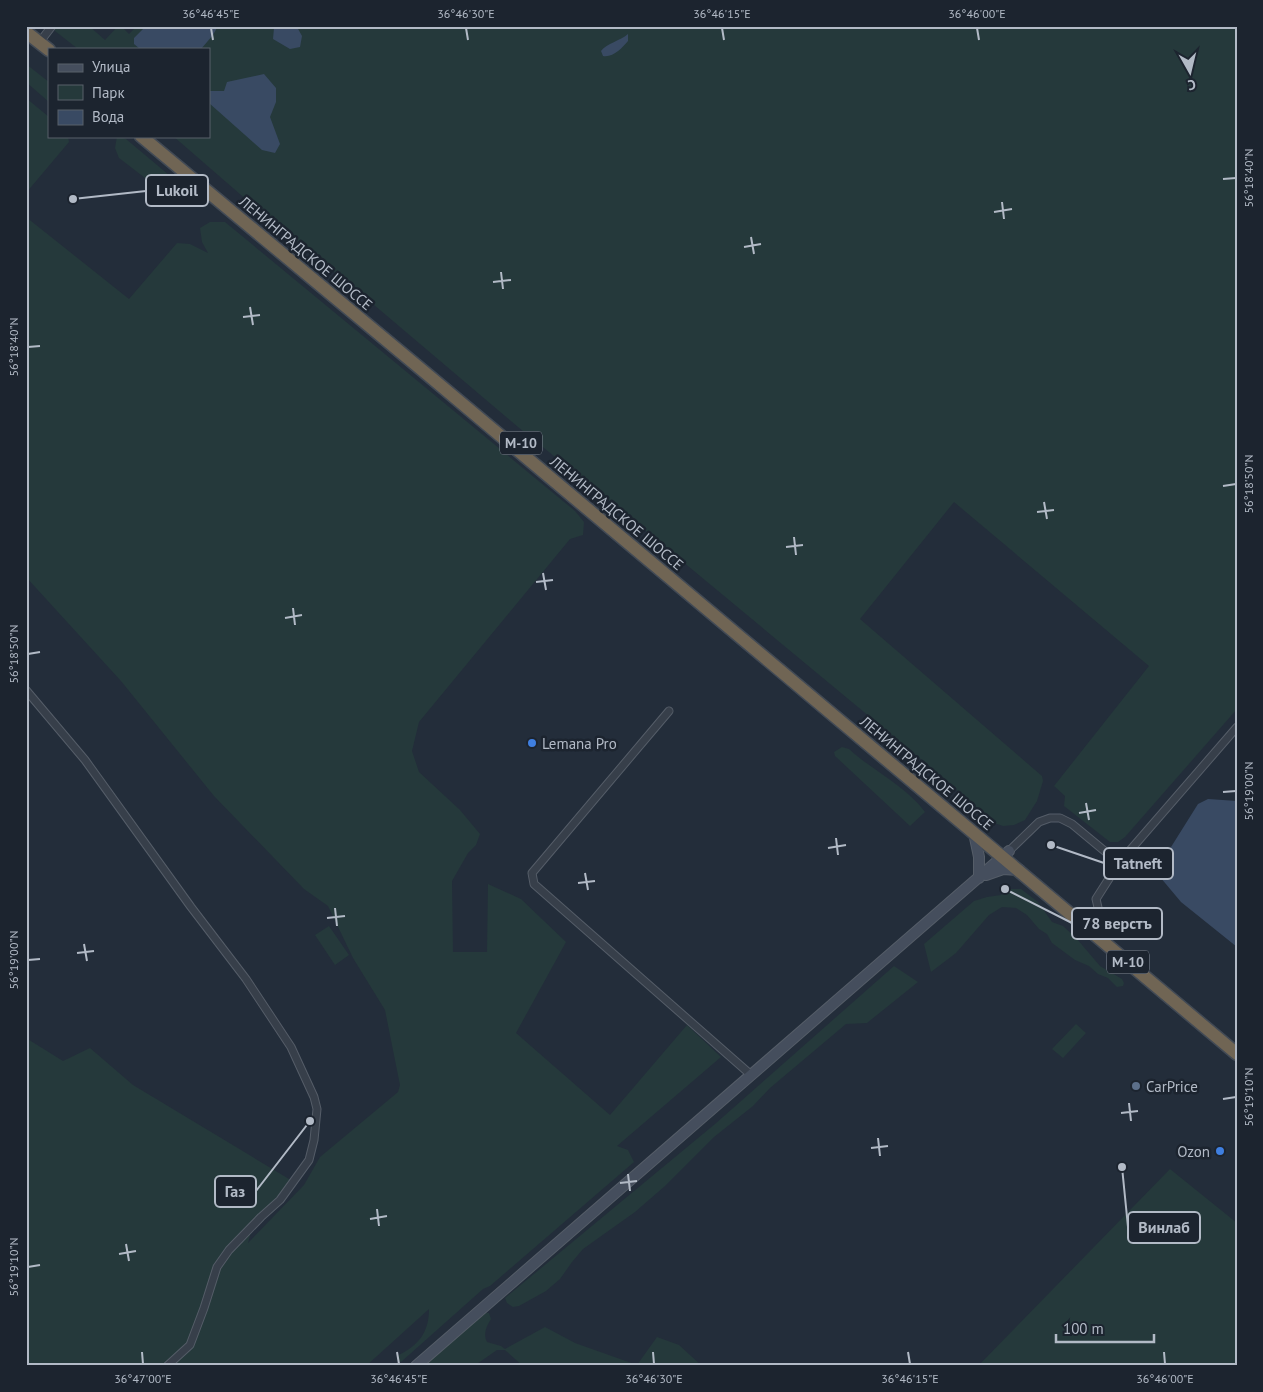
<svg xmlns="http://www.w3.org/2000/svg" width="1263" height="1392" font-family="'PT Sans',sans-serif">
	<rect width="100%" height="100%" fill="#232d3a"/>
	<path fill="#25393b" d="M55 26H89L105 40 118 26H121L129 34 137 26H1237V709L1125 837 1118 842H1110L1064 806 1065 796 1054 786 1149 666 954 502 860 619 1042 776 1043 781 1037 801 1025 820 1014 825 1003 826 991 822 946 780 612 503 518 427 347 282 301 247 173 136H209V49H78L55 31Z
		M26 64 49 82V102L26 82Z
		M26 98 49 117V136H68L69 142 26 193Z
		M117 136 126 139 194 196 192 202 184 205 179 204 119 158 115 148Z
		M26 217 129 299 177 243 190 244 208 253 202 242 200 228 210 222H225L575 511 584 522 583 535 570 539 419 722 412 751 419 772 460 810 480 834 476 845 468 853 452 881 453 952H487L488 884 521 899 566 942 516 1033 610 1115 687 1025 721 1057 617 1146 628 1150 634 1162 490 1286 483 1289 401 1362 397 1360 399 1355C419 1345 429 1332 429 1309L366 1366H26V1038L63 1061 90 1048 133 1085 294 1182 252 1228 248 1243 304 1185 320 1157 398 1092 400 1085 385 1010 353 958 328 906 304 889 214 796 121 681 26 577Z
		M842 747 849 749C873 771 906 786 925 812L910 826 835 756 834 752Z
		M1009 889H1021L1038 902 1052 922 1063 926 1077 939 1100 966 1122 979 1124 983 1123 986 1117 987 1108 978 1098 974 1089 966 1075 960 1052 943 1047 934 1039 929 1027 915 1016 908 1002 907 989 915 956 953 931 972 924 944 974 901 987 897 1001 895Z
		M329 926 349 955 335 965 315 935Z
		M894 966 918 982 867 1023 846 1024 770 1088 753 1106 714 1137 665 1186 635 1212 583 1249 572 1262 560 1279 546 1291 519 1306 513 1307 507 1303 505 1298 715 1124Z
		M1076 1024 1086 1033 1063 1058 1052 1049Z
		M1170 1169 1237 1223V1366H978Z
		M484 1313H489L491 1319C486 1327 483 1334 487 1342L501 1346 505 1349 545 1327 575 1343 637 1365 657 1337 679 1345 702 1366H523L505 1350H497L474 1366H424Z"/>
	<path fill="#394a63" d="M146 26H218L213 35 201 49H140L134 44V38Z
		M277 26 297 27 302 36 300 47 290 49 273 39 274 28Z
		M628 34V41C622 48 613 58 603 56L601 51C607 43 620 41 628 34Z
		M264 74 276 88V102L270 117 280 144 275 153 262 150 209 103V91H224L227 82Z
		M1208 799 1237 801V947L1181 902 1160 877 1164 867 1161 863 1198 804Z"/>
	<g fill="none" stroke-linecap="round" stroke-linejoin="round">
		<defs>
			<path id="street" d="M39 43 52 26
				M26 690 85 760 191 907 246 979 291 1047 314 1097 317 1109 314 1140 309 1160 280 1200 261 1217 229 1250 217 1267 204 1308 190 1345 167 1366
				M669 711 532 873 534 884 750 1074
				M1009 851 1039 822 1050 818H1060L1072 824 1119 863
				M1109 936 1100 916 1096 899 1119 863 1237 727"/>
			<path id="secondary" d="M974 833 979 857V878
				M986 875 1003 869 1020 870
				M416 1366 1009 851"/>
			<path id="highway" d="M26 32 49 50
				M141 136 428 375 1237 1054"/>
		</defs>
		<use href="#street" stroke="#555d68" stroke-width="9"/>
		<use href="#secondary" stroke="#555d68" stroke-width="12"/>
		<use href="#highway" stroke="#424a55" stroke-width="15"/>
		<use href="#street" stroke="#373f4a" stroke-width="7"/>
		<use href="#secondary" stroke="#454e5d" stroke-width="10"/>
		<use href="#highway" stroke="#706554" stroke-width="12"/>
	</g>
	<path fill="none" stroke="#b2bac6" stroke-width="2" d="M211 28 213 40M466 28 468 40M722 28 724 40M977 28 979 40M1223 179 1236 178M1002 202 1004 219M994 212 1012 209M751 237 754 254M744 247 761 244M501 272 503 289M493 282 511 280M250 307 253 325M243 317 260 315M28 347 40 346M1223 486 1236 484M1044 502 1047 519M1037 512 1054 510M794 537 796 555M786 547 803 545M543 573 546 590M536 582 553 580M293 608 295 625M285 618 302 615M28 654 40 652M1223 792 1236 791M1086 803 1089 820M1079 813 1096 810M836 838 838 855M828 848 846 845M585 873 588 890M578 883 595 881M335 908 337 926M327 918 345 916M84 944 87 961M77 953 94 951M28 960 40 959M1223 1099 1236 1097M1129 1103 1131 1121M1121 1113 1138 1111M878 1138 880 1156M871 1148 888 1146M628 1174 630 1191M620 1183 637 1181M377 1209 379 1226M370 1219 387 1216M126 1244 129 1261M119 1254 136 1251M28 1267 40 1265M142 1352 143 1364M397 1352 399 1364M653 1352 654 1364M908 1352 910 1364M1164 1352 1165 1364"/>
	<g fill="#3f7fe0" stroke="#1c242f" stroke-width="2">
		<circle cx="532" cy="743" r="5"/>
		<circle cx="1220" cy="1151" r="5"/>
	</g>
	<circle fill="#5c6f8a" stroke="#1c242f" stroke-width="2" cx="1136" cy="1086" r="5"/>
	<g text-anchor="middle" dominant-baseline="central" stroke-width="5" stroke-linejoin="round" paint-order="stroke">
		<g fill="#1c242f" stroke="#858d99" stroke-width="1">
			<rect x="500" y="431.5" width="42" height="23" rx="4"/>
			<rect x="1107" y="950.5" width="42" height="23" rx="4"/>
		</g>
		<g font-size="14" font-weight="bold" fill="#b2bac6">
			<text x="521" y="443">М-10</text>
			<text x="1128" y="962">М-10</text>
		</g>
		<g font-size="15" fill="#b2bac6" stroke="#1c242f">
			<text transform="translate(306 253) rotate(40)">ЛЕНИНГРАДСКОЕ ШОССЕ</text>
			<text transform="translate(617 513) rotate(40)">ЛЕНИНГРАДСКОЕ ШОССЕ</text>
			<text transform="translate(927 773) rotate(40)">ЛЕНИНГРАДСКОЕ ШОССЕ</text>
		</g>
		<g font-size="15" fill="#b2bac6" stroke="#1c242f" text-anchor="start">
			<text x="542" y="743">Lemana Pro</text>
			<text x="1146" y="1086">CarPrice</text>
			<text x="1210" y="1151" text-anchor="end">Ozon</text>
		</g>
	</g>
	<path fill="none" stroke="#b2bac6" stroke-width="2" d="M73 199L146 191M1051 845L1104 863M1005 889L1072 923M310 1121L256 1191M1122 1167L1128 1227"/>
	<g fill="#b2bac6" stroke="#1c242f" stroke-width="2">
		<circle cx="73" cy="199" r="5"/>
		<circle cx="1051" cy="845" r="5"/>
		<circle cx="1005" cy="889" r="5"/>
		<circle cx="310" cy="1121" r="5"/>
		<circle cx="1122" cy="1167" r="5"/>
	</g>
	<g fill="#1c242f" stroke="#b2bac6" stroke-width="2">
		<rect x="146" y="175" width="62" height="31" rx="5"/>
		<rect x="1104" y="848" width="69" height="31" rx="5"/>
		<rect x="1072" y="908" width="90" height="31" rx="5"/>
		<rect x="215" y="1176" width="41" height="31" rx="5"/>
		<rect x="1128" y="1212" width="72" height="31" rx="5"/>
	</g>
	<g font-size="16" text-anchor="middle" font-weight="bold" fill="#b2bac6">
		<text x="177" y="196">Lukoil</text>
		<text x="1138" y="869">Tatneft</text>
		<text x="1117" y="929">78 верстъ</text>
		<text x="235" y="1197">Газ</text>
		<text x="1164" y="1233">Винлаб</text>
	</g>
	<rect width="1263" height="1392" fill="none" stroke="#1c242f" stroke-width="55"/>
	<rect x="48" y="48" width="162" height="90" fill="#1c242f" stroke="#58606b"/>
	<rect x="58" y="64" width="25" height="8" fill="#454e5d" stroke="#58606b"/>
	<text x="92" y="72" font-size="15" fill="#b2bac6">Улица</text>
	<rect x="58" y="85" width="25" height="15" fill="#25393b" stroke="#58606b"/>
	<text x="92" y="98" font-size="15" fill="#b2bac6">Парк</text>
	<rect x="58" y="110" width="25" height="15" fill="#394a63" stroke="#58606b"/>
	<text x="92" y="122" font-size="15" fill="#b2bac6">Вода</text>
	<g transform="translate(1190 72) rotate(172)" stroke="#1c242f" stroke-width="4" paint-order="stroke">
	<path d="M0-4L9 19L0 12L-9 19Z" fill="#b2bac6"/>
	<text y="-8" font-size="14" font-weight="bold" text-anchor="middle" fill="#b2bac6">С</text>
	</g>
	<path d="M1056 1334v8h98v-8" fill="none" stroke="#b2bac6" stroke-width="2.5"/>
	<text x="1063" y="1334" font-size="15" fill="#b2bac6" stroke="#1c242f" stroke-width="4" paint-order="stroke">100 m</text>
	<rect x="28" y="28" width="1208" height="1336" fill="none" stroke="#b2bac6" stroke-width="2"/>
	<g font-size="12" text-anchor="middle" fill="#b2bac6">
		<text x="211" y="18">36°46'45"E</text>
		<text x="466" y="18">36°46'30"E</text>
		<text x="722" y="18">36°46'15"E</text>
		<text x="977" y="18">36°46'00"E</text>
		<text transform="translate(1249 178) rotate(-90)" y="4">56°18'40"N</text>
		<text transform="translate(14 347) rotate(-90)" y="4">56°18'40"N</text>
		<text transform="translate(1249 484) rotate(-90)" y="4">56°18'50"N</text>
		<text transform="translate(14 654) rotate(-90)" y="4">56°18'50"N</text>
		<text transform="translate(1249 791) rotate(-90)" y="4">56°19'00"N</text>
		<text transform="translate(14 960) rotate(-90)" y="4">56°19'00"N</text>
		<text transform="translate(1249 1097) rotate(-90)" y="4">56°19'10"N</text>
		<text transform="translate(14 1267) rotate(-90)" y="4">56°19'10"N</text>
		<text x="143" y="1383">36°47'00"E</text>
		<text x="399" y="1383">36°46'45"E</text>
		<text x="654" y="1383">36°46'30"E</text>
		<text x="910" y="1383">36°46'15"E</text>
		<text x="1165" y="1383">36°46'00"E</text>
	</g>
</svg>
